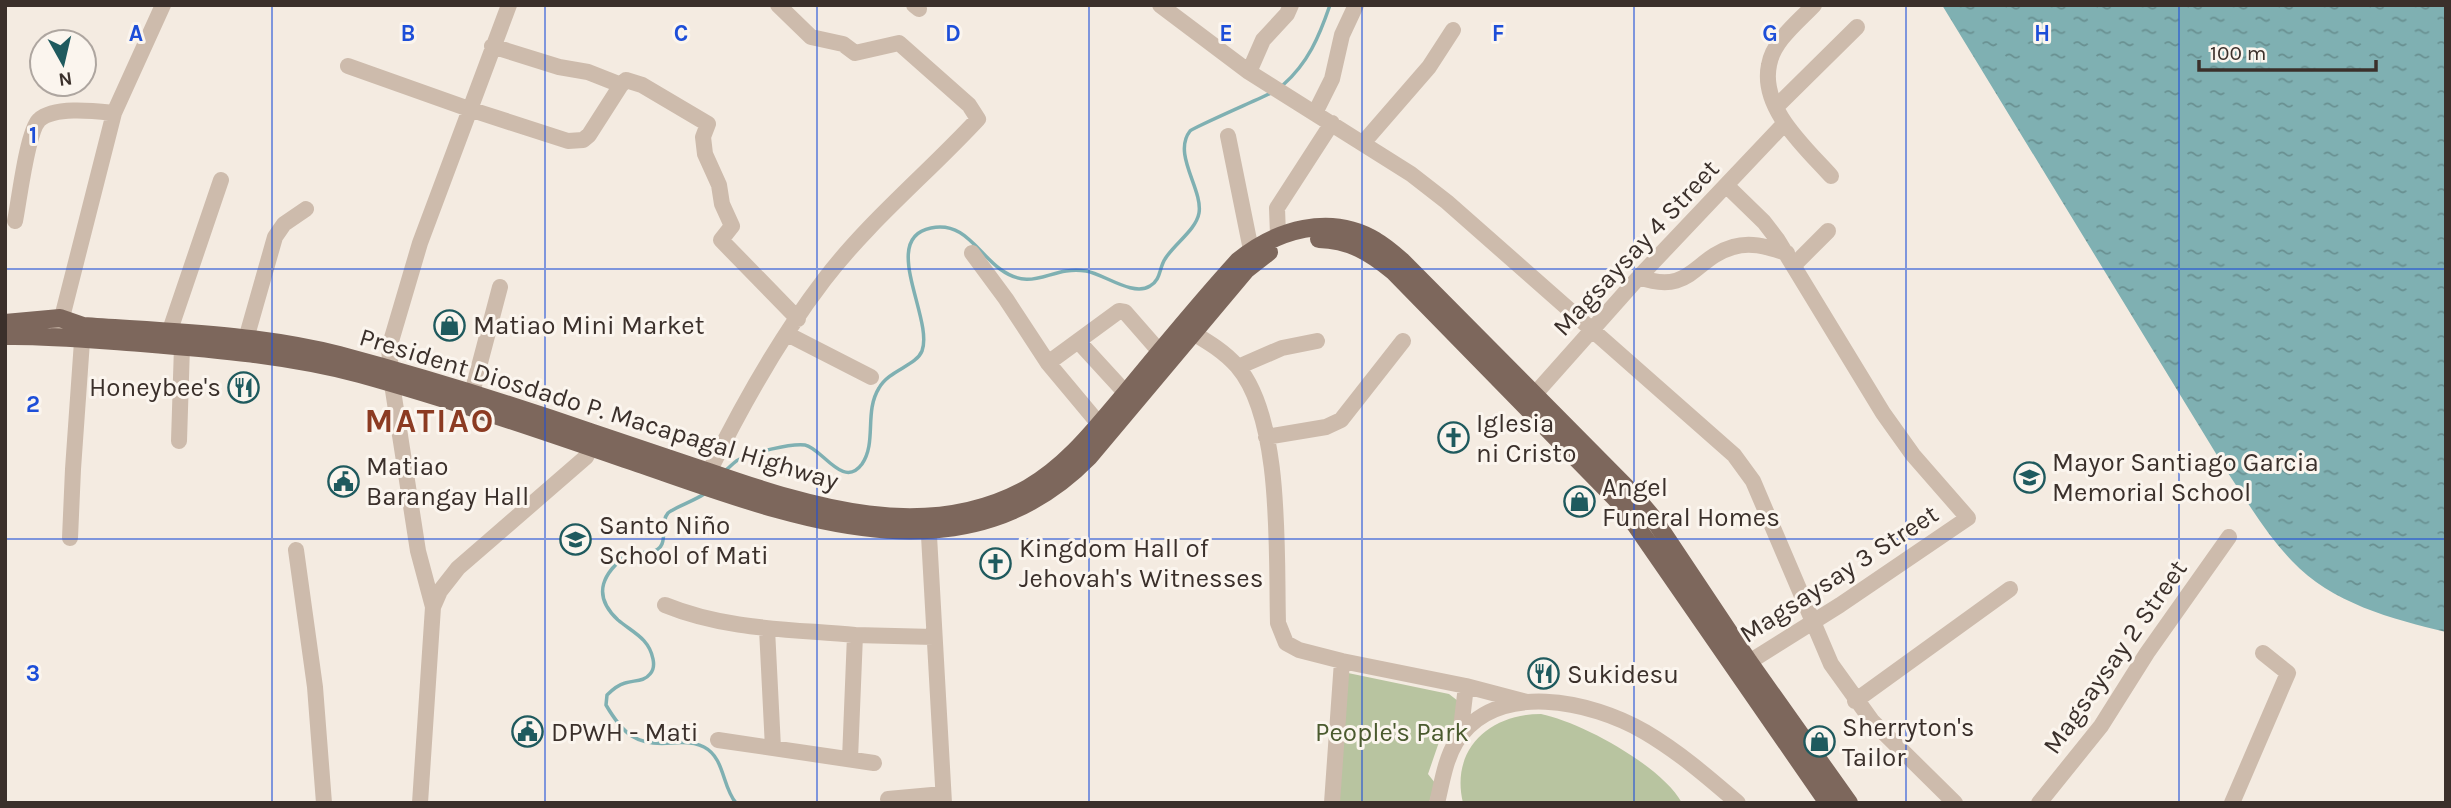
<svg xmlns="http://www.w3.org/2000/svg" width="2451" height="808" font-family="Karla,sans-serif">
	<defs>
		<pattern id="water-ripples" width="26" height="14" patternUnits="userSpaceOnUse" patternTransform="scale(1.75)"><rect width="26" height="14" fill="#7fb0b2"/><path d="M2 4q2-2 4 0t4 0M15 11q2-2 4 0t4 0" fill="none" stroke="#699091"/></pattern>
	</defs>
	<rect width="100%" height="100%" fill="#f4ebe1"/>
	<path fill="#b8c4a0" d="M1348 673 1449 694 1458 701 1453 732 1439 742 1428 774 1435 783 1429 803H1337Z
		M1541 714C1581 722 1662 766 1682 803H1463C1450 749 1490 714 1541 714Z"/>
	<path fill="url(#water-ripples)" d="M1942 5H2446V632C2392 619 2331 603 2292 561 2266 534 2247 501 2226 470Z"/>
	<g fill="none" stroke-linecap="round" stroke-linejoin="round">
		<path stroke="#7fb0b2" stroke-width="3.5" d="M1283 85C1308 63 1319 37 1330 5
			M726 470C730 467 734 462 738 460 750 453 792 443 805 445 822 448 843 490 862 464 877 442 864 412 879 388 889 370 916 366 922 351 934 319 879 238 931 228 964 221 977 252 1000 269 1034 294 1050 265 1086 271 1104 274 1133 297 1150 286 1161 280 1159 268 1165 259 1174 244 1196 230 1199 213 1203 189 1172 154 1190 131 1192 128 1259 99 1271 93
			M704 494C694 501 675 507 668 513 658 524 672 548 651 552 644 553 636 552 629 553 604 572 590 594 618 620 632 632 649 638 653 659 654 664 654 670 650 674 644 682 634 680 625 683 618 685 612 690 607 695L606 705C623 734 636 746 671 743 681 742 695 742 704 747 725 758 722 787 736 803
			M781 803H792"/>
		<path stroke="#cdbbac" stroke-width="16" d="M914 5 919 9
			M1160 5 1249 72 1411 174 1447 202 1734 455 1753 481 1831 664 1872 721 1955 803
			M1814 5C1798 22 1773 41 1769 65 1760 108 1805 147 1831 176
			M492 46 559 67 588 72 621 85
			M348 66 469 109 568 141 583 140 589 135 621 85 626 80 642 85 708 124 703 137 705 154 719 185 722 204 732 226 721 240 798 319
			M1249 72 1263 40 1287 14 1291 5
			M1776 107 1857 27
			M1315 113 1332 79 1342 35 1356 5
			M1228 136 1251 250
			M1363 143 1429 67 1453 30
			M1727 186 1764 222 1777 239 1883 413 1913 455 1968 518 1840 605 1738 669
			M15 221C19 202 27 132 39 120 54 106 95 111 114 113
			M1278 235 1277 208 1332 123
			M972 253 1006 299 1048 363 1099 424
			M1794 265 1828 231
			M1639 277C1691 296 1694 258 1733 247 1752 241 1770 248 1787 253
			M1185 328C1203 339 1222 349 1237 366 1283 419 1276 555 1278 623L1286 643 1299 650 1342 661 1466 686 1527 702
			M169 333 221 180
			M787 334 871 377
			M57 337 114 113 163 5
			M246 339 275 237 284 224 306 209
			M1078 341 1133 401
			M1048 363 1119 311 1125 312 1160 352
			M1238 367 1282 348 1317 341
			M472 393 500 287
			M1527 403 1639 277 1784 124
			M1266 437 1326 427 1341 420 1403 341
			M179 441 182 346
			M709 472C742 405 778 340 824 280 869 221 928 173 978 119L969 105 899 43 855 53 843 44 811 37 778 5
			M928 518 944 803
			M70 538 73 469 83 327
			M296 550 315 687 324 803
			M665 605C726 630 790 629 855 635
			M433 607 418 551 392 384 389 348 420 243 509 5
			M767 629 773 748
			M1855 701 2010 589
			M1460 737 1466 686
			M718 740 874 763
			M850 759 855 635 934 637
			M888 799 943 794
			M420 803 433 607 440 591 458 568 586 457 597 437
			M1332 803 1342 661
			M1437 803C1442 783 1445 760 1456 742 1496 679 1592 701 1645 732 1679 752 1709 778 1738 803
			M2039 803 2101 726 2147 653 2229 537
			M2232 803 2288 673 2263 653"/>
		<path stroke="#7d675c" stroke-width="18" d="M1319 239C1350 240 1370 252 1393 271L1621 504 1828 803
			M5 323 60 318 83 326C168 332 257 334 339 355 425 378 509 404 593 433 632 446 671 459 709 472 810 507 927 545 1028 488 1068 465 1096 428 1125 394 1162 349 1199 304 1238 261 1276 230 1330 213 1376 241 1385 246 1394 254 1402 261L1632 493 1653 518 1749 662 1849 803
			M5 336C51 335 96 340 141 343 215 349 288 355 360 374 450 399 538 429 625 459 775 509 957 592 1089 457L1246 270 1269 252"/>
	</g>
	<path fill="none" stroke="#1d4ed8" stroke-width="2" stroke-opacity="0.55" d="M272 5V803M545 5V803M817 5V803M1089 5V803M1362 5V803M1634 5V803M1906 5V803M2179 5V803M5 269H2446M5 539H2446"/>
	<defs>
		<symbol id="shop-ring" viewBox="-11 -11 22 22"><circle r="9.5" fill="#fbf5ee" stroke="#1f5a5e" stroke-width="1.5"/><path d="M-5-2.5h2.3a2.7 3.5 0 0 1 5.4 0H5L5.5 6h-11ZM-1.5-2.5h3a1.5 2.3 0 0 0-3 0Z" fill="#1f5a5e"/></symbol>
		<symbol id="restaurant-ring" viewBox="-11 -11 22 22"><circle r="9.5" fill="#fbf5ee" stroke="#1f5a5e" stroke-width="1.5"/><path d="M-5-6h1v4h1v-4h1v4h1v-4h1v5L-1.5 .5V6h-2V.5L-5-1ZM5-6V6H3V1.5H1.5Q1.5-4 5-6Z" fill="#1f5a5e"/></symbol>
		<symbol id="church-ring" viewBox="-11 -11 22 22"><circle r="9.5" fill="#fbf5ee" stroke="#1f5a5e" stroke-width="1.5"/><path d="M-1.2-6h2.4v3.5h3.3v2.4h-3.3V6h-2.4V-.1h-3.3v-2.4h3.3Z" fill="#1f5a5e"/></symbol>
		<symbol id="school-ring" viewBox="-11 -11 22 22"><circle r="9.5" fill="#fbf5ee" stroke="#1f5a5e" stroke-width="1.5"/><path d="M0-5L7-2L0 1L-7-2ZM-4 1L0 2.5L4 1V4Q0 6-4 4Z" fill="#1f5a5e"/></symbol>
		<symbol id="civic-ring" viewBox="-11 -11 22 22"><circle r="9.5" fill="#fbf5ee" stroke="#1f5a5e" stroke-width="1.5"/><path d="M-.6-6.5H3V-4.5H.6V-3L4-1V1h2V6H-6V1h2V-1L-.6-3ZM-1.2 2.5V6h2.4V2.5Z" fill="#1f5a5e"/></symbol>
	</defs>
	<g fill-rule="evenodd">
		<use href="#shop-ring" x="432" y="308" width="35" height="35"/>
		<use href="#restaurant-ring" x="226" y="370" width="35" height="35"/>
		<use href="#church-ring" x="1436" y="420" width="35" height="35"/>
		<use href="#school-ring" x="2012" y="460" width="35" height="35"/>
		<use href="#civic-ring" x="326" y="464" width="35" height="35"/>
		<use href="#shop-ring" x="1562" y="484" width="35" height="35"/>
		<use href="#school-ring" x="558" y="522" width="35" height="35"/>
		<use href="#church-ring" x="978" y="546" width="35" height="35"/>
		<use href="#restaurant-ring" x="1526" y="656" width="35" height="35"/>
		<use href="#civic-ring" x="510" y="714" width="35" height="35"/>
		<use href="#shop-ring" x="1802" y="724" width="35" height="35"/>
	</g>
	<g text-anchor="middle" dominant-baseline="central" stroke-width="6" stroke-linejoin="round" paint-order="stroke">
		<g font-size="26" fill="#3b302b" stroke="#fbf5ee">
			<text transform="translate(1636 248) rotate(-47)">Magsaysay 4 Street</text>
			<text transform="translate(599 409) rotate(17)">President Diosdado P. Macapagal Highway</text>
			<text transform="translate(1839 574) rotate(-33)">Magsaysay 3 Street</text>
			<text transform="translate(2115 657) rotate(-55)">Magsaysay 2 Street</text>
		</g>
		<g font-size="26" fill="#3b302b" stroke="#fbf5ee" text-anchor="start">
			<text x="473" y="325">Matiao Mini Market</text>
			<text x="221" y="387" text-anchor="end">Honeybee's</text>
			<text x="1476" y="423">Iglesia<tspan x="1476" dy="30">ni Cristo</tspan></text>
			<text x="2052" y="462">Mayor Santiago Garcia<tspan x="2052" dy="30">Memorial School</tspan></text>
			<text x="366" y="466">Matiao<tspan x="366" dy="30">Barangay Hall</tspan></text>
			<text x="1602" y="487">Angel<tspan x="1602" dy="30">Funeral Homes</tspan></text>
			<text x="599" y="525">Santo Niño<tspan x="599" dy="30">School of Mati</tspan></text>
			<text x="1019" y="548">Kingdom Hall of<tspan x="1019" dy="30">Jehovah's Witnesses</tspan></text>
			<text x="1567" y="674">Sukidesu</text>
			<text x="1842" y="727">Sherryton's<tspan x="1842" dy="30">Tailor</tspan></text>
			<text x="551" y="732">DPWH - Mati</text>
		</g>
		<g font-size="26" fill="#4a5a2e" stroke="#fbf5ee">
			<text x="1392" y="732">People's Park</text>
		</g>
		<g font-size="33" font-weight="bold" letter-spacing="2" fill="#8c3b22" stroke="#fbf5ee">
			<text x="430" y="421">MATIAO</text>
		</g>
	</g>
	<g font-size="23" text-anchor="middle" font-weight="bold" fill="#1d4ed8" stroke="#fbf5ee" stroke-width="6" stroke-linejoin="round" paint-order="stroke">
		<text x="136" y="41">A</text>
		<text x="408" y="41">B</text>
		<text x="681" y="41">C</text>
		<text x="953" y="41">D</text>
		<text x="1226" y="41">E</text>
		<text x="1498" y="41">F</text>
		<text x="1770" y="41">G</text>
		<text x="2042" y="41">H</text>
		<text x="33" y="143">1</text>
		<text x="33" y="412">2</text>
		<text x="33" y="681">3</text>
	</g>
	<rect width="2451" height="808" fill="none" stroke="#3b302b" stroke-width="14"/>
	<g transform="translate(63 63) rotate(172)"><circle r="33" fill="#fbf5ee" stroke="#aea6a0" stroke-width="2"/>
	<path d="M0-5L12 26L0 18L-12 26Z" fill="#1f5a5e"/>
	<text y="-10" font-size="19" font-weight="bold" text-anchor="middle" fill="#3b302b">N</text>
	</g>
	<path d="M2199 60v10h177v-10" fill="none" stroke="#3b302b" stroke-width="3.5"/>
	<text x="2210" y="60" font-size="21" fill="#3b302b" stroke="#fbf5ee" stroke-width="5" paint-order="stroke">100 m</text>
</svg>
